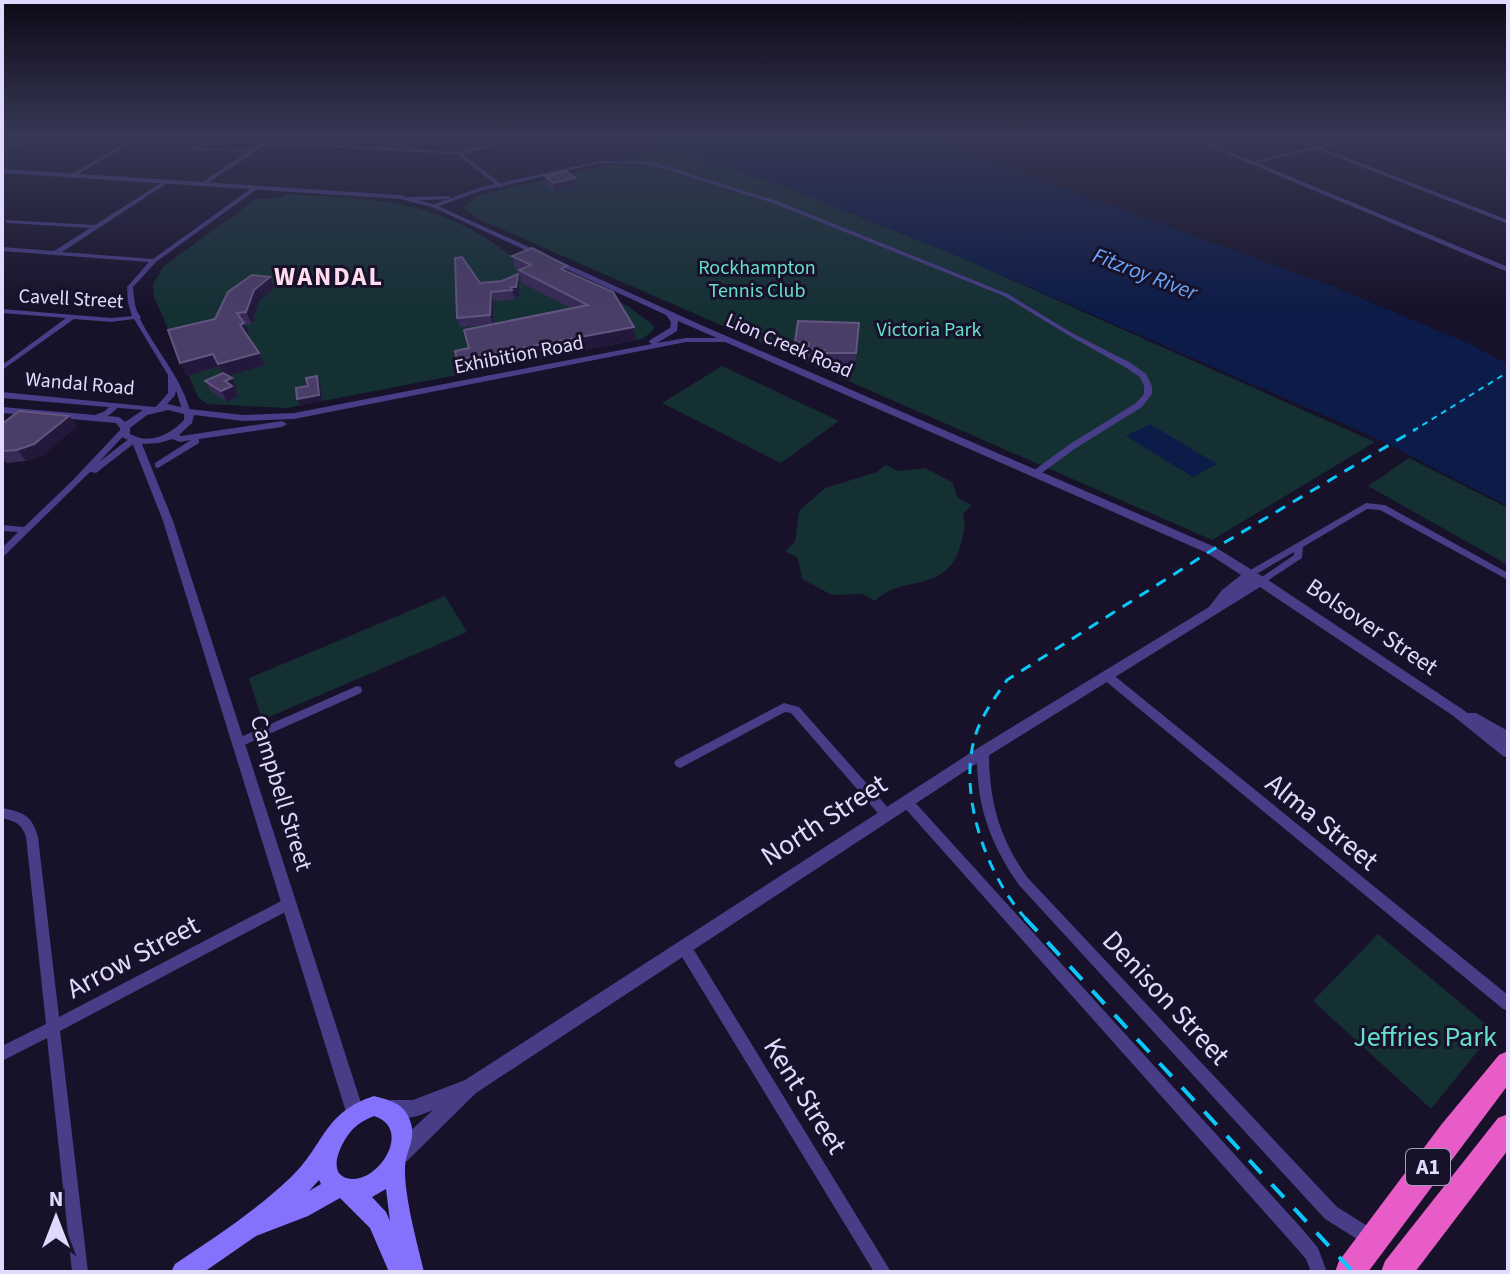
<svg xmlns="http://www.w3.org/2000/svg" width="1510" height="1274" font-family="'Source Sans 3',sans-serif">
	<rect width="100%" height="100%" fill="#171129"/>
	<path fill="#143033" d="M669 150 783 186 960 257 1375 442 1212 540 478 219 463 207 477 196Z
		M288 194C376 199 438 199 510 255L520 253 628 306 654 326 653 331 642 339 287 408 207 404 198 397 154 297 153 284 164 266 256 199 279 198Z
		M722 366 839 421 781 463 662 403Z
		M1409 458 1508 508V565L1368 486Z
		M886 465 898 471 925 468 952 482 958 498 972 505 963 514C966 523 964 530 962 539 950 597 904 572 875 601L863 594 832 595 802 579 798 558 785 551 795 542 799 511 825 488 877 472Z
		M445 596 467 632 262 720 249 678Z
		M1378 934 1494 1031 1431 1109 1313 1001Z"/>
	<path fill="#0c1b47" d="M636 135H918L1334 287 1468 343 1508 364V506L1374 437 960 257 783 186 663 148Z
		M1150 424 1217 464 1193 477 1126 436Z"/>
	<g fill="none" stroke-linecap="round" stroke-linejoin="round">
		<path fill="#483d87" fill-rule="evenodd" d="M32 135H38L2 153V150Z
			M139 135H145L73 177 68 176Z
			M212 135H217L199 148 252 150 274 135H279L271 141 458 152 529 135H537L462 154 500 183 600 161 652 162 777 201 1008 294 1072 333 1131 363 1146 374 1152 386V394L1142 407 1076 448 1039 475H1033V471L1070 444 1136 403 1144 394V386L1140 377 1125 367 1068 335 1004 296 773 203 650 164 600 163 503 186 501 188 498 187 483 190 434 208 432 207V205L479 188 495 184 457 154 267 144 203 186 200 184 201 183 248 152 192 150V148Z
			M1013 135H1020L991 145 987 144Z
			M1282 135C1295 135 1307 146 1319 146 1337 145 1353 135 1371 135L1322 148 1508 220V224L1316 149 1252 164V162L1312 147Z
			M164 181 169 182 62 252 153 259 253 187H257V189L156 262 133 287C134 297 134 310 141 317L140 319C156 350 180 376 190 410L189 412H186L182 410 176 390 175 395 162 410H156L155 408 168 393V375L134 319 111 322 74 319 2 370V365L66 318 2 313V309L111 318 132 316 128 303 127 287 149 262 2 251V247L54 251 90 228 8 223 6 222V220L95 225Z
			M450 196V198L448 199 410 201 407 199 410 197Z
			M112 404H118L119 406C112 414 104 420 93 420V416L105 411Z
			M121 429H124L128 431 99 462 130 438H136V442L96 473 90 472 5 555 2 556V548L18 532 2 531V525L24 527 72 481Z
			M1366 503 1385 505 1508 573V580L1380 510 1367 509 1303 547 1302 558 1264 583H1258L1256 581 1294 555V552L1253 576H1247L1245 574 1247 572Z
			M1107 672 1111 673 1508 995V1011L1503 1009 1103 679 1102 676 1103 673Z
			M357 686 361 687 362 690 361 693 242 746 238 748 234 746 232 743 234 740Z
			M784 703 799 707 891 811 893 815 891 819 887 820 883 819 791 713 785 712 684 766 680 768 676 766 674 763 676 760Z
			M983 747 987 749 989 752C989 801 999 837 1027 877L1337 1207 1377 1232 1379 1238 1377 1244 1371 1246 1365 1244 1325 1219 1019 885C997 854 981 819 978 780 977 769 976 759 979 749Z
			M907 797 911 798 1304 1231 1318 1248 1327 1272H1311L1306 1259 1292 1243 903 806 901 802 903 798Z
			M2 808C23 812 32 815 38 837L59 1017 283 900 288 898 293 900 294 904 293 908 60 1031 88 1272H72L47 1038 2 1061V1046L46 1024 26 837C22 824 15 821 2 818Z
			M684 940 689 942 891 1272H874L679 952 677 947 679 942Z"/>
		<path fill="#483d87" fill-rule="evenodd" d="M1182 135H1190L1508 267V272Z
			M2 169 400 195 436 205 701 325 1215 547 1265 578 1468 713H1476L1508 731V743L1504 741 1508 744V758L1503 756 1452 715 1260 587 988 756 476 1093 407 1161 400 1163 393 1161 391 1154 393 1147 433 1110C417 1117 401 1122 385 1115L382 1109 385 1103 391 1100H413L465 1080 978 748 1209 607 1222 590 1241 575 1207 553 725 342H686L294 419 243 421 194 415 192 423 179 435 181 436 282 421 287 424 282 427 199 439V443L158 468 155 467V463L191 440 180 442 172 439 159 443 142 444 173 521 364 1112 361 1118 355 1121 349 1118 346 1112 163 521 132 442 122 437 120 428 116 423 2 413V407L119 417 125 422 143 410 2 398V392L154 407 168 404 189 409 243 415 294 413 652 344 649 342 650 340 670 328 671 322 666 315 432 207 400 199 2 173ZM678 321 717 338H686L657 343 677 331ZM168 410 184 414V420C170 435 149 445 130 434V428L147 415Z"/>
		<path fill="#8472fc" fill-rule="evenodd" d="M374 1096C389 1100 403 1103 409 1118 418 1139 406 1148 405 1167 404 1196 417 1242 424 1272H389L370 1228 340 1198 308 1216 256 1236 204 1272H171L175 1264C214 1238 254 1212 289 1179 325 1146 322 1113 374 1096ZM374 1116C412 1128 381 1180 352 1179 323 1177 342 1140 353 1129 359 1123 366 1119 374 1116ZM319 1180 321 1184 309 1191ZM386 1189 390 1221 386 1212 372 1197Z"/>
		<path fill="#e85cc8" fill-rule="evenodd" d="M1508 1051V1085L1368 1272H1335L1339 1261 1441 1125 1499 1055Z
			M1508 1114V1150L1415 1272H1381L1385 1261 1498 1118Z"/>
		<path stroke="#09c8fa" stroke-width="2" stroke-dasharray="6 5" stroke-linecap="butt" d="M1413 431 1508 372"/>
		<path stroke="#09c8fa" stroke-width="3" stroke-dasharray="11 9" stroke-linecap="butt" d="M1027 920C987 877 959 798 974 740 980 717 994 699 1007 680L1217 547 1416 429"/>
		<path stroke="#09c8fa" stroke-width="4" stroke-dasharray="18 15" stroke-linecap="butt" d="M1025 918 1353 1272"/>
	</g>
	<path fill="#382a56" d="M545 176 576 187 556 192 546 185Z
		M512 256 568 271 636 340 461 374 469 348 487 325 460 327 457 318 480 283 502 281 518 274 520 284 519 296 514 297V300L493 301V324L571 308 522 283 519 270 515 269Z
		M275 288 259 301 252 324 244 325 250 335 247 336 259 353 265 365 228 376 232 378 237 389 235 390 238 396 227 402 211 391 205 381 223 373 219 366 187 376 180 363 215 319Z
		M859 323 855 367H823V364L807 363 808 357 794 356 795 342Z
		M69 416 77 426 43 455 26 461 6 463 2 458V424Z"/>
	<path fill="#23183c" d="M575 178 576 187 556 192 554 183Z
		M518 274 520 284 519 296 514 297 511 287Z
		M270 277 275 288 259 301 252 324 246 312 254 290Z
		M491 292 493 301V325L490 315Z
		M244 323 250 335 246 337 240 325Z
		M634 327 636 340 461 374 457 360Z
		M259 353 265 365 225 377 219 366 187 376 180 363 213 354Z
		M317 376 320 382 322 401 300 406 297 399Z
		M232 378 237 389 235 390 238 396 227 402 221 391 225 381Z
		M69 416 77 426 43 455 26 461 17 450Z"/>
	<path fill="#4a3d68" stroke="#62557f" stroke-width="2" d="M566 171 575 178 554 183 545 176Z
		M532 248 567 266 561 269 613 292 634 327 457 360 455 351 469 348 464 330 588 305 519 270 531 265 512 256Z
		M462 257 480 283 502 281 518 274 516 287H511L512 290 491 292 490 315 457 318 455 258Z
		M252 275 270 277 254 290 246 312 237 313 244 323 240 325 259 353 218 364 213 354 180 363 168 330 215 319 228 292Z
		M798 321 859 323 856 353H824V350L808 349 809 343 795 342Z
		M223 373 232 378 225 381 232 386 221 391 205 381Z
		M317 376 319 395 297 399 296 388 308 386 306 378Z
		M19 411 69 416 34 444 17 450 2 451V424Z"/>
	<linearGradient id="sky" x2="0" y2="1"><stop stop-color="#0d0917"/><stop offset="0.43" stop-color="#363854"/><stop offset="1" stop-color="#363854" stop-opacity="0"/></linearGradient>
	<rect width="1510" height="313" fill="url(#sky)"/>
	<g text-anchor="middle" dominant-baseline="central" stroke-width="6" stroke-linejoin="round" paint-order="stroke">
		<g font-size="20" fill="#65decd" stroke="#171129">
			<text x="757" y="268">Rockhampton<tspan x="757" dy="23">Tennis Club</tspan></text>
			<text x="929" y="330">Victoria Park</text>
		</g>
		<g font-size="20" fill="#e1d9fe" stroke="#171129">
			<text transform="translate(71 299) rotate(3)">Cavell Street</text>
			<text transform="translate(789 346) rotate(23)">Lion Creek Road</text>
			<text transform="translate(519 355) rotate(-11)">Exhibition Road</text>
			<text transform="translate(80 384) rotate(5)">Wandal Road</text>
		</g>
		<g font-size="22" font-style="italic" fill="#69a8fc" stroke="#171129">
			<text transform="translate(1145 274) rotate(21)">Fitzroy River</text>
		</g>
		<rect fill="#171129" stroke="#a49dbe" stroke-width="2" x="1406" y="1149" width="44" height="36" rx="6"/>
		<g font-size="22" font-weight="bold" fill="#e1d9fe">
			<text x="1428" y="1167">A1</text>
		</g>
		<g font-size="24" fill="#e1d9fe" stroke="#171129">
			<text transform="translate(1372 627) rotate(34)">Bolsover Street</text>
			<text transform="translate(281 793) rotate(73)">Campbell Street</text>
		</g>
		<g font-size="26" font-weight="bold" letter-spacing="2" fill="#fedbee" stroke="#171129">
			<text x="329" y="276">WANDAL</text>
		</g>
		<g font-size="28" fill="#e1d9fe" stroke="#171129">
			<text transform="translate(824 820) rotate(-33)">North Street</text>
			<text transform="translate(1322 822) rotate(39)">Alma Street</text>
			<text transform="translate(133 957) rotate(-28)">Arrow Street</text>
			<text transform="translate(1166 998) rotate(47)">Denison Street</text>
			<text transform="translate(805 1096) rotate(58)">Kent Street</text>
		</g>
		<g font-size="28" fill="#65decd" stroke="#171129">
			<text x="1425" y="1037">Jeffries Park</text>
		</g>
	</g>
	<rect width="1510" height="1274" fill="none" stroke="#e1d9fe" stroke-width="8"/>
	<g transform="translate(56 1218)" stroke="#171129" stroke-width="6" paint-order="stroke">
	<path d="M0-6L14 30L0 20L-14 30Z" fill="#e1d9fe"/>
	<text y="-12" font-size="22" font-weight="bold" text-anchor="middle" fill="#e1d9fe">N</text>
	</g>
</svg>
